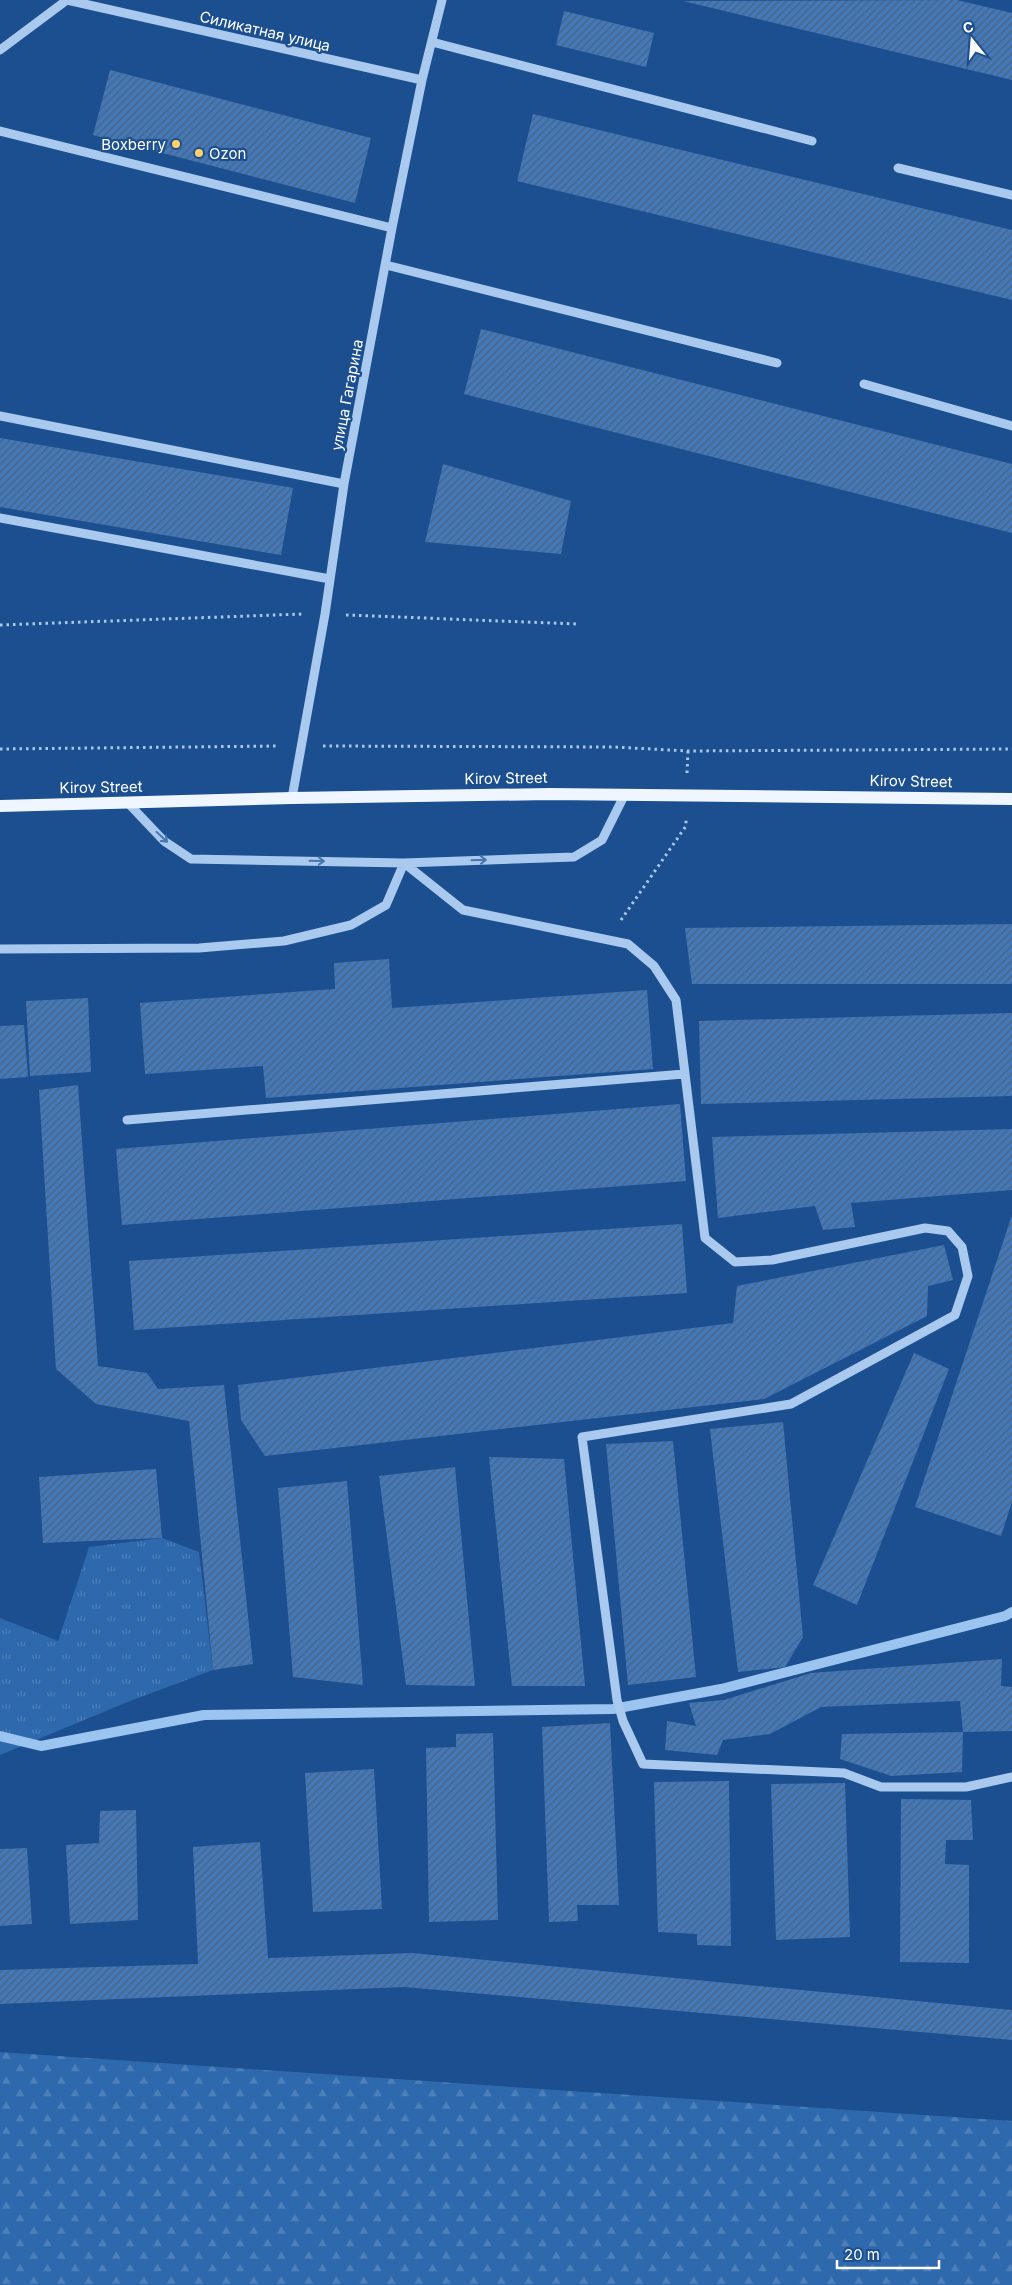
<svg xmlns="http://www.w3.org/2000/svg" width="1012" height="2285" font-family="Inter,sans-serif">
	<defs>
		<pattern id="grass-tufts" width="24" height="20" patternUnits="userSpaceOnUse" patternTransform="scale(1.25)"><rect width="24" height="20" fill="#2e69ad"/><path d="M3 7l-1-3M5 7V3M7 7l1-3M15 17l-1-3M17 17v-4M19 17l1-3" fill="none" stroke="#4d80b9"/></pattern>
		<pattern id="forest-firs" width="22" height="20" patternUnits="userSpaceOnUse" patternTransform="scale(1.25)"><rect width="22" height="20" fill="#2e69ad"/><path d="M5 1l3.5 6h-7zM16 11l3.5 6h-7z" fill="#4d80b9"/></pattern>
		<pattern id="building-hatch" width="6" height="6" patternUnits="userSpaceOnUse" patternTransform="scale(1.25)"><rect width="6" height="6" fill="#4478b7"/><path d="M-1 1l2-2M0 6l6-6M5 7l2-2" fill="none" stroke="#486282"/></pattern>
	</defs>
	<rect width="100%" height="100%" fill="#1b4f8f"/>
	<path fill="url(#grass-tufts)" d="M162 1538 199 1552 213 1670 130 1701 0 1755V1618L58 1641 89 1547Z"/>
	<path fill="url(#forest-firs)" d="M0 2052 1012 2121V2285H0Z"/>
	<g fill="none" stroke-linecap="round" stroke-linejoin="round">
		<path stroke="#9cc4f0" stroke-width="10" d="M0 1736 41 1746 204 1715 613 1709 721 1689 1005 1616 1012 1612"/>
	</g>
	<path fill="url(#building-hatch)" d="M957 0 1012 13V80L683 1Z
		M564 11 654 33 646 67 556 45Z
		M110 70 371 138 355 203 93 135Z
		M533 114 1012 230V300L517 181Z
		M481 329 1012 464V533L464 394Z
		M0 438 293 488 281 555 0 507Z
		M443 464 571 501 561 554 425 542Z
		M1012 924V984H692L685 928Z
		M389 959 392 1008 647 990 653 1069 266 1098 263 1066 145 1074 140 1003 335 989 334 963Z
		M88 998 91 1072 30 1076 26 1001Z
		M1012 1013V1096L701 1104 699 1021Z
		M24 1025 28 1077 0 1079V1026Z
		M78 1085 98 1366 147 1373 158 1389 224 1385 253 1664 213 1670 189 1421 96 1404 56 1369 39 1090Z
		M680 1104 686 1181 122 1225 116 1149Z
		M1012 1129V1190L851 1203 855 1227 823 1230 815 1206 718 1218 712 1137Z
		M1012 1215V1502L1001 1536 915 1507Z
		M682 1224 687 1293 134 1330 129 1261Z
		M944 1245 953 1280 928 1286 927 1316 764 1399 265 1456 241 1420 238 1385 733 1323 737 1286Z
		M914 1353 949 1369 857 1605 813 1585Z
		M783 1422 803 1637 785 1667 738 1672 710 1429Z
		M673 1441 696 1677 628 1685 606 1444Z
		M489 1457 564 1459 585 1686H512Z
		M455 1467 475 1686 406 1685 379 1476Z
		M156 1469 162 1538 43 1543 39 1477Z
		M347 1481 363 1685 293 1677 278 1488Z
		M1002 1659 1001 1686 1012 1687V1731L963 1732 960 1701 821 1707 770 1734 723 1740 717 1755 665 1750 667 1721 696 1726 689 1703 724 1700 811 1673Z
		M610 1723 619 1905H577L578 1921 549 1922 542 1727Z
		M963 1732 962 1772 891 1776 840 1759 842 1734Z
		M493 1733 498 1920 429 1922 426 1748 456 1747V1734Z
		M374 1769 382 1909 313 1912 305 1773Z
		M729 1781 731 1946 697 1945V1934L658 1932 654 1782Z
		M845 1783 850 1937 776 1940 771 1784Z
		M901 1799 971 1800 973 1840H946L945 1864 969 1865V1963L900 1962Z
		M136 1810 138 1920 70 1924 66 1845 99 1843 100 1811Z
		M260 1842 268 1958 413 1953 1012 2010V2040L404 1987 0 2004V1970L198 1964 193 1847Z
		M27 1848 32 1924 0 1926V1849Z"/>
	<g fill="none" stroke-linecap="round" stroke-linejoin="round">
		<path stroke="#a9c9ee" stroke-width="3" stroke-dasharray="2.5 4" stroke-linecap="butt" d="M346 615 578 624
			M0 625 303 614
			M323 746 614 747 688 751 1012 749
			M0 749 279 746
			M687 773 688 751
			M621 920 686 826V819"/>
		<path stroke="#a9c9ee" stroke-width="9" d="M67 0 422 80
			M432 42 812 141
			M0 50 67 0
			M0 131 392 228
			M898 168 1012 195
			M386 265 777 363
			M864 384 1012 426
			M0 416 344 484
			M0 518 330 579
			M292 798 325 614 344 484 392 228 422 80 442 0
			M128 803 164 841 191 859 404 863 574 857 602 840 625 794
			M0 949 199 948 284 941 351 925 386 905 404 863 463 910 628 944 654 966 676 1000 705 1238 735 1262 772 1260 925 1228 948 1231 962 1247 968 1276 955 1315 791 1404 582 1437 617 1700 623 1721 643 1764 844 1773 881 1787H966L1012 1777
			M127 1120 684 1074"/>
		<path stroke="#f0f6ff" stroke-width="12" d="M0 806 292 798 549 794 1012 799"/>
	</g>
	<defs><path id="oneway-shaft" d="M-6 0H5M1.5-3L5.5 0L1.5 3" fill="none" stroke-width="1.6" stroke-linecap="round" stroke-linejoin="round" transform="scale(1.25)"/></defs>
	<g stroke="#4674ac">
		<use href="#oneway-shaft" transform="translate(162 837) rotate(43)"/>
		<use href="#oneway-shaft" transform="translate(479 860) rotate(-2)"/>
		<use href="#oneway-shaft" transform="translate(317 861) rotate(1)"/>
	</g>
	<g fill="#ffd166" stroke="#1b4f8f" stroke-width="2">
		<circle cx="176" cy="144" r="5"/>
		<circle cx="199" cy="153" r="5"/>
	</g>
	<g text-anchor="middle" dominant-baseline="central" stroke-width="4.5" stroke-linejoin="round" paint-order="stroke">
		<g font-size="15" fill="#fff" stroke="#1b4f8f">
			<text transform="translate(265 31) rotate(13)">Силикатная улица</text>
			<text transform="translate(347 395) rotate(-79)">улица Гагарина</text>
			<text transform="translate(506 778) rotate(-1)">Kirov Street</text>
			<text transform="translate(911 781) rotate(1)">Kirov Street</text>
			<text transform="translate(101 787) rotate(-1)">Kirov Street</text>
		</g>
		<g font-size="15" fill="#fff" stroke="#1b4f8f" text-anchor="end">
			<text x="166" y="144">Boxberry</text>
			<text x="209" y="153" text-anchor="start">Ozon</text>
		</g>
	</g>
	<g transform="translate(972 40) rotate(343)" stroke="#1b4f8f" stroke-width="4" paint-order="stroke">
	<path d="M0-4L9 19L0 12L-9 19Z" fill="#ffffff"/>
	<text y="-8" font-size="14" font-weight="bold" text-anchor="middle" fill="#ffffff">С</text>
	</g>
	<path d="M837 2260v8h102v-8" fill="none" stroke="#ffffff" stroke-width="2.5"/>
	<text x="844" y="2260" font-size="15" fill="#ffffff" stroke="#1b4f8f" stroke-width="4" paint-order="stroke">20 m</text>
</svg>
